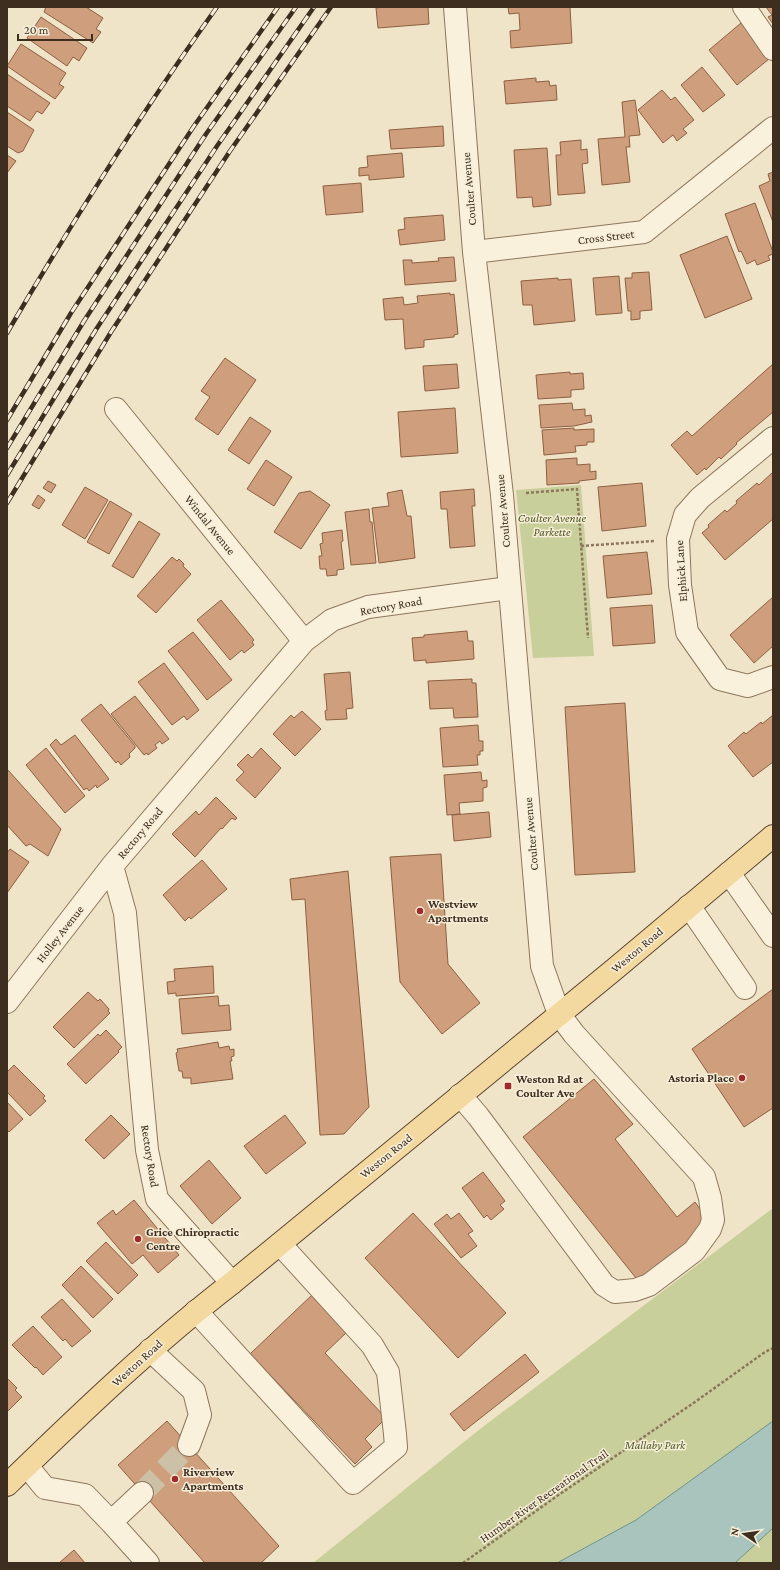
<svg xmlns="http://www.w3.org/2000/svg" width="780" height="1570" font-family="'Crimson Pro',serif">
	<rect width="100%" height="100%" fill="#f0e4c8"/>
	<path fill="#c9cf9b" d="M581 485 594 656 533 658 516 490Z
		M773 1208V1563H313L480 1429Z"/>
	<path fill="#a9c4bc" stroke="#6f938a" d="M773 1421V1528L735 1563H557L636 1520Z"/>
	<path fill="#cf9f7d" stroke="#8d5f41" d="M46 7H86L103 18 96 29 101 32 93 43 44 12Z
		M383 7H428L429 24 378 28 376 8Z
		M508 7H570L572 43 511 48 510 31 520 30 519 13 509 14Z
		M766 7H773V24L768 17 772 15Z
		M41 17 87 48 79 61 73 57 67 66 27 38Z
		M741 23 769 59 737 85 709 50Z
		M21 44 66 73 59 84 64 87 55 99 7 66Z
		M702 67 725 95 703 112 681 85Z
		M7 74 50 103 42 114 37 111 30 121 7 106Z
		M536 78V82L549 81 550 86 556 85 557 100 506 104 504 81Z
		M662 90 671 100 675 97 694 120 683 129 687 133 677 141 673 135 663 143 638 110Z
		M635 100 640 135 629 136 630 147H626L630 182 602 185 598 139 625 137 622 102Z
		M7 112 34 130 23 151 18 153 7 146Z
		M443 126 444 146 391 149 389 130Z
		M581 140V150L587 149 588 163 582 164 585 193 558 195 556 155H561L560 142Z
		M547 148 551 205 533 207 532 197 517 198 514 150Z
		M402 153 404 177 369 180V175L359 176V168L368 167 367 156Z
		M7 155 16 161 7 173Z
		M773 172V222L759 186 770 181 768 174Z
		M361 183 363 212 326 215 323 186Z
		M755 203 773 252V254L768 256 770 260 757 265 755 260 747 264 741 251 739 252 725 214Z
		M443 215 445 240 400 245 398 230 405 229 404 218Z
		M727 236 752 299 705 318 680 255Z
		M454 257 456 281 405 285 403 260H412V263L439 261 438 258Z
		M649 272 652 310 640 311V319L631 320V311H628L625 278H632V273Z
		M619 276 622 313 596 315 593 278Z
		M558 278V280L571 279 575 321 534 325 532 305H523L521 281Z
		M450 293V295L454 294 458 334 454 335V337L424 340V347L405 349 403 319 385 320 383 299 403 297 404 305 418 303 417 296Z
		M225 358 256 380 218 435 195 419 210 397 201 391Z
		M457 364 459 388 425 391 423 366Z
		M773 364V412L736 443 737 444 721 459 719 457 706 470 705 468 697 475 671 445 687 431 692 436Z
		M570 372V374L583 373 584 389 571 390V397L538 399 536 375Z
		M572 403 573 410 585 409V416L591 415 592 422 574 426 541 428 539 405Z
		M455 408 458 453 401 457 398 412Z
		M250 417 271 431 249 464 228 450Z
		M574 428V430L594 429V442H587V445L575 446 576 452 544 455 542 430Z
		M577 458V465L590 464V472L596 471V479L579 481V483L547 485 546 460Z
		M266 460 292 477 274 506 247 489Z
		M773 472V519L725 560 702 533 709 527 708 525 725 510 727 512 737 503 736 501 757 483 759 485Z
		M48 481 56 485 51 493 43 488Z
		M642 483 646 526 602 531 598 487Z
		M85 487 108 500 85 539 62 525Z
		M474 489 475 506H472L475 546 450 548 447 509H441L440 492Z
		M402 490 407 516H411L415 558 379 563 372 508 389 506 387 493Z
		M310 491 330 505 301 549 274 532 299 493Z
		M38 495 45 500 39 509 32 505Z
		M110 501 132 514 109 554 87 542Z
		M369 509 370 522H372L376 563 351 565 345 512Z
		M139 521 160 534 133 578 112 566Z
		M342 530 343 541 341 542 344 569 337 570V575L327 576 326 569H320L319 556H322L320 544 323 543 322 533Z
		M647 552 652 594 607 598 603 556Z
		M172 557 177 561 179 559 184 564 183 566 191 574 156 613 137 596Z
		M773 597V646L754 663 730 635Z
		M221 600 254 640 252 642 254 645 244 653 242 650 230 660 197 620Z
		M652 605 655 643 613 646 610 608Z
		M467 631 468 641H473L474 659 426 663V660L414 661 412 638 424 637V635Z
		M193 632 232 680 207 700 168 651Z
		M164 663 199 710 187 720 184 716 172 725 138 682Z
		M350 672 353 708 346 709 347 719 326 720 325 711 327 710 324 674Z
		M472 679V683H476L478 717 454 718 453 708 430 709 428 681Z
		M135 696 169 739 162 744 160 741 155 745 157 748 148 755 147 753 144 755 111 714Z
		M625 703 635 872 575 875 565 707Z
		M101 704 135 746V748L129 754 130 757 121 765 118 761 116 763 81 720Z
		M302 711 321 729 295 756 273 734 291 715 294 718Z
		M773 715V762L753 777 728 746 744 732 746 734 761 722 762 724Z
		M478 725 479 741H483V751H480V755H477L478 765 443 767 440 728Z
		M75 735 109 779 97 788 96 785 89 791 87 788 84 790 50 745 56 739 61 745Z
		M46 748 85 796 65 813 26 765Z
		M261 748 281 768 255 798 236 780 244 772 237 765 248 754 252 758Z
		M7 769 61 829 48 856 30 844 26 846 7 825Z
		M481 772 482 781 487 780V787L483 788V801L459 803 460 814 447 815 444 775Z
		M216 797 237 818 235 820 232 818 222 829 221 828 195 857 172 834 196 811 199 815Z
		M489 812 491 837 454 841 452 815Z
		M10 849 29 862 7 893V853Z
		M441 854 448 964 480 1003 442 1034 400 982 390 857Z
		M202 860 227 889 191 919 189 917 185 921 163 895Z
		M348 871 369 1107 344 1134 320 1135 305 899 292 900 290 879Z
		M213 966 214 993 176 996V993L168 994 167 982 175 981 174 969Z
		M773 989V1108L744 1127 692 1049Z
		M88 992 98 1001 100 999 109 1009 108 1011 110 1013 74 1048 53 1027Z
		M218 996 219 1006 229 1005 231 1030 182 1034 179 999Z
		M106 1030 122 1047 118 1051 119 1052 86 1084 67 1064 98 1034 100 1036Z
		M218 1042 219 1048 229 1046 230 1050 234 1049V1056L231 1057 232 1061H230L233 1079 191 1084V1078H183L182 1071H179L176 1053 178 1052 177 1049Z
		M14 1065 45 1096 43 1098 46 1101 30 1116 7 1092V1072Z
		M594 1079 633 1124 615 1139 677 1217 695 1202 710 1223 691 1236 695 1242 640 1283 523 1137Z
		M7 1102 23 1119 9 1132 7 1130Z
		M111 1115 130 1134 104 1159 85 1140Z
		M285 1115 306 1143 266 1174 244 1146Z
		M209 1160 241 1198 212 1224 180 1186Z
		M483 1172 505 1201 500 1205 504 1209 491 1220 487 1215 484 1218 462 1188Z
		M134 1200 179 1255 158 1273 143 1255 132 1264 97 1223 113 1210 116 1215Z
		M413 1213 506 1313 458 1358 365 1258Z
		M459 1213 473 1231 468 1234 477 1246 461 1258 434 1224 447 1214 451 1219Z
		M106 1242 138 1275 118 1294 86 1261Z
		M81 1266 113 1299 93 1318 62 1285Z
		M313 1294 348 1331 325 1353 386 1418 365 1439 372 1447 355 1464 250 1354Z
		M62 1299 91 1331 72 1347 65 1339 63 1341 41 1317Z
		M33 1326 62 1357 43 1375 36 1367 35 1368 12 1345Z
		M525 1354 539 1372 464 1431 450 1414Z
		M7 1378 17 1388 15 1390 22 1397 7 1412Z
		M167 1421 279 1546 261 1563H205L118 1465Z
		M74 1550 85 1563H59Z"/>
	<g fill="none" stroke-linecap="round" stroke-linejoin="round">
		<path stroke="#ccc0a6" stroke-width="22" stroke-dasharray="22 11" stroke-linecap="butt" d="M142 1493 189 1445"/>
		<defs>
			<path id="minor" d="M455 7 474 252 502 495 542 966 559 1014 574 1034 704 1177 710 1198 713 1220 710 1229 694 1251 649 1285 635 1290 615 1292 604 1285 478 1116 460 1095
				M744 7 773 49
				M474 252 644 232 773 128
				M116 409 304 641
				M773 438 700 498 685 515 678 539 680 585 687 632 720 679 748 686 773 677
				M729 873 773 936
				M689 906 745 988
				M7 1002 112 866
				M232 1283 157 1199 147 1150 125 913 112 866 304 641 332 620 368 607 509 588
				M196 1311 353 1483 396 1447 395 1434 388 1372 372 1345 280 1244
				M150 1350 194 1391 200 1415 189 1445
				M27 1466 45 1488 85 1495 111 1522 142 1493
				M111 1522 148 1563"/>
			<path id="major" d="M7 1485C79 1415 152 1345 232 1283L616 968 773 836"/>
		</defs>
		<use href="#minor" stroke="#8d765c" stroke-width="24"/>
		<use href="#major" stroke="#5b4430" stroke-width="24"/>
		<path stroke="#8d765c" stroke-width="2.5" stroke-dasharray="3 2" stroke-linecap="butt" d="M526 493 577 489 588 638
			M581 546 654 541
			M463 1563 557 1496 695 1402 765 1352 773 1348"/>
		<use href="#minor" stroke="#faf1dc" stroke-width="22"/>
		<use href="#major" stroke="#f3d9a0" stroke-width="22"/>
		<defs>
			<path id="rail" d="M7 333C72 222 142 112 217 7
				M7 420 71 313 194 126 278 7
				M7 448 84 321 206 134 296 7
				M7 475 97 328 217 146 314 7
				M7 503 111 332 230 151 331 7"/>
		</defs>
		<use href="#rail" stroke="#3d2e20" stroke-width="4.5"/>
		<use href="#rail" stroke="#f7eed8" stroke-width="3" stroke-dasharray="9" stroke-linecap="butt"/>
	</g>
	<g fill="#9e2a2b" stroke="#f7eed8" stroke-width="1.5">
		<circle cx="420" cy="911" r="4"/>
		<circle cx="742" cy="1078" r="4"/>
		<rect x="504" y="1082" width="8" height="8" rx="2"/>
		<circle cx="138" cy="1239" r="4"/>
		<circle cx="175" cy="1479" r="4"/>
	</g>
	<g text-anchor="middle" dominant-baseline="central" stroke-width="3" stroke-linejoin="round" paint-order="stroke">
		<g font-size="12" fill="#3d2e20" stroke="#f7eed8">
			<text transform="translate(469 189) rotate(-95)">Coulter Avenue</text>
			<text transform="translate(606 237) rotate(-7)">Cross Street</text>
			<text transform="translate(503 511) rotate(-95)">Coulter Avenue</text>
			<text transform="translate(210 525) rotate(51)">Windal Avenue</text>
			<text transform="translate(681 571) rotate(-94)">Elphick Lane</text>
			<text transform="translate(391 606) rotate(-10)">Rectory Road</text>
			<text transform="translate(140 833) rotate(-50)">Rectory Road</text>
			<text transform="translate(531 834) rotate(-95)">Coulter Avenue</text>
			<text transform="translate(60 934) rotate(-52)">Holley Avenue</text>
			<text transform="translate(637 950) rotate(-40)">Weston Road</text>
			<text transform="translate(150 1156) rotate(81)">Rectory Road</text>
			<text transform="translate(386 1156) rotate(-39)">Weston Road</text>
			<text transform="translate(137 1363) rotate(-42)">Weston Road</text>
			<text transform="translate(544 1496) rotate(-35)">Humber River Recreational Trail</text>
		</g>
		<g font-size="12" font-style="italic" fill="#4d5a26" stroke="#f7eed8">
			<text x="552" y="518">Coulter Avenue<tspan x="552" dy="14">Parkette</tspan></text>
			<text x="655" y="1445">Mallaby Park</text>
		</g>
		<g font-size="12" font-weight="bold" fill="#3d2e20" stroke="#f7eed8" text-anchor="start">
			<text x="428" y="904">Westview<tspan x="428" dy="14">Apartments</tspan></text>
			<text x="734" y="1078" text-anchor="end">Astoria Place</text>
			<text x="516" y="1079">Weston Rd at<tspan x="516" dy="14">Coulter Ave</tspan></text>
			<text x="146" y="1232">Grice Chiropractic<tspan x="146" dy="14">Centre</tspan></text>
			<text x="183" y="1472">Riverview<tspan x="183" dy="14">Apartments</tspan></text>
		</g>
	</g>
	<rect width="780" height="1570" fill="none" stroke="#3d2e20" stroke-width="16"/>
	<g transform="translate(744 1534) rotate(283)" stroke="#f7eed8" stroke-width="3" paint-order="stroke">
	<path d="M0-3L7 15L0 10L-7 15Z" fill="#3d2e20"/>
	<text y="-6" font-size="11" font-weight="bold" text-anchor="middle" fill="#3d2e20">N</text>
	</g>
	<path d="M18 34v6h74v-6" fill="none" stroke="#3d2e20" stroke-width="2"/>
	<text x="24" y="34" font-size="12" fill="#3d2e20" stroke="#f7eed8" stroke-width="3" paint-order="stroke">20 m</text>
</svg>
